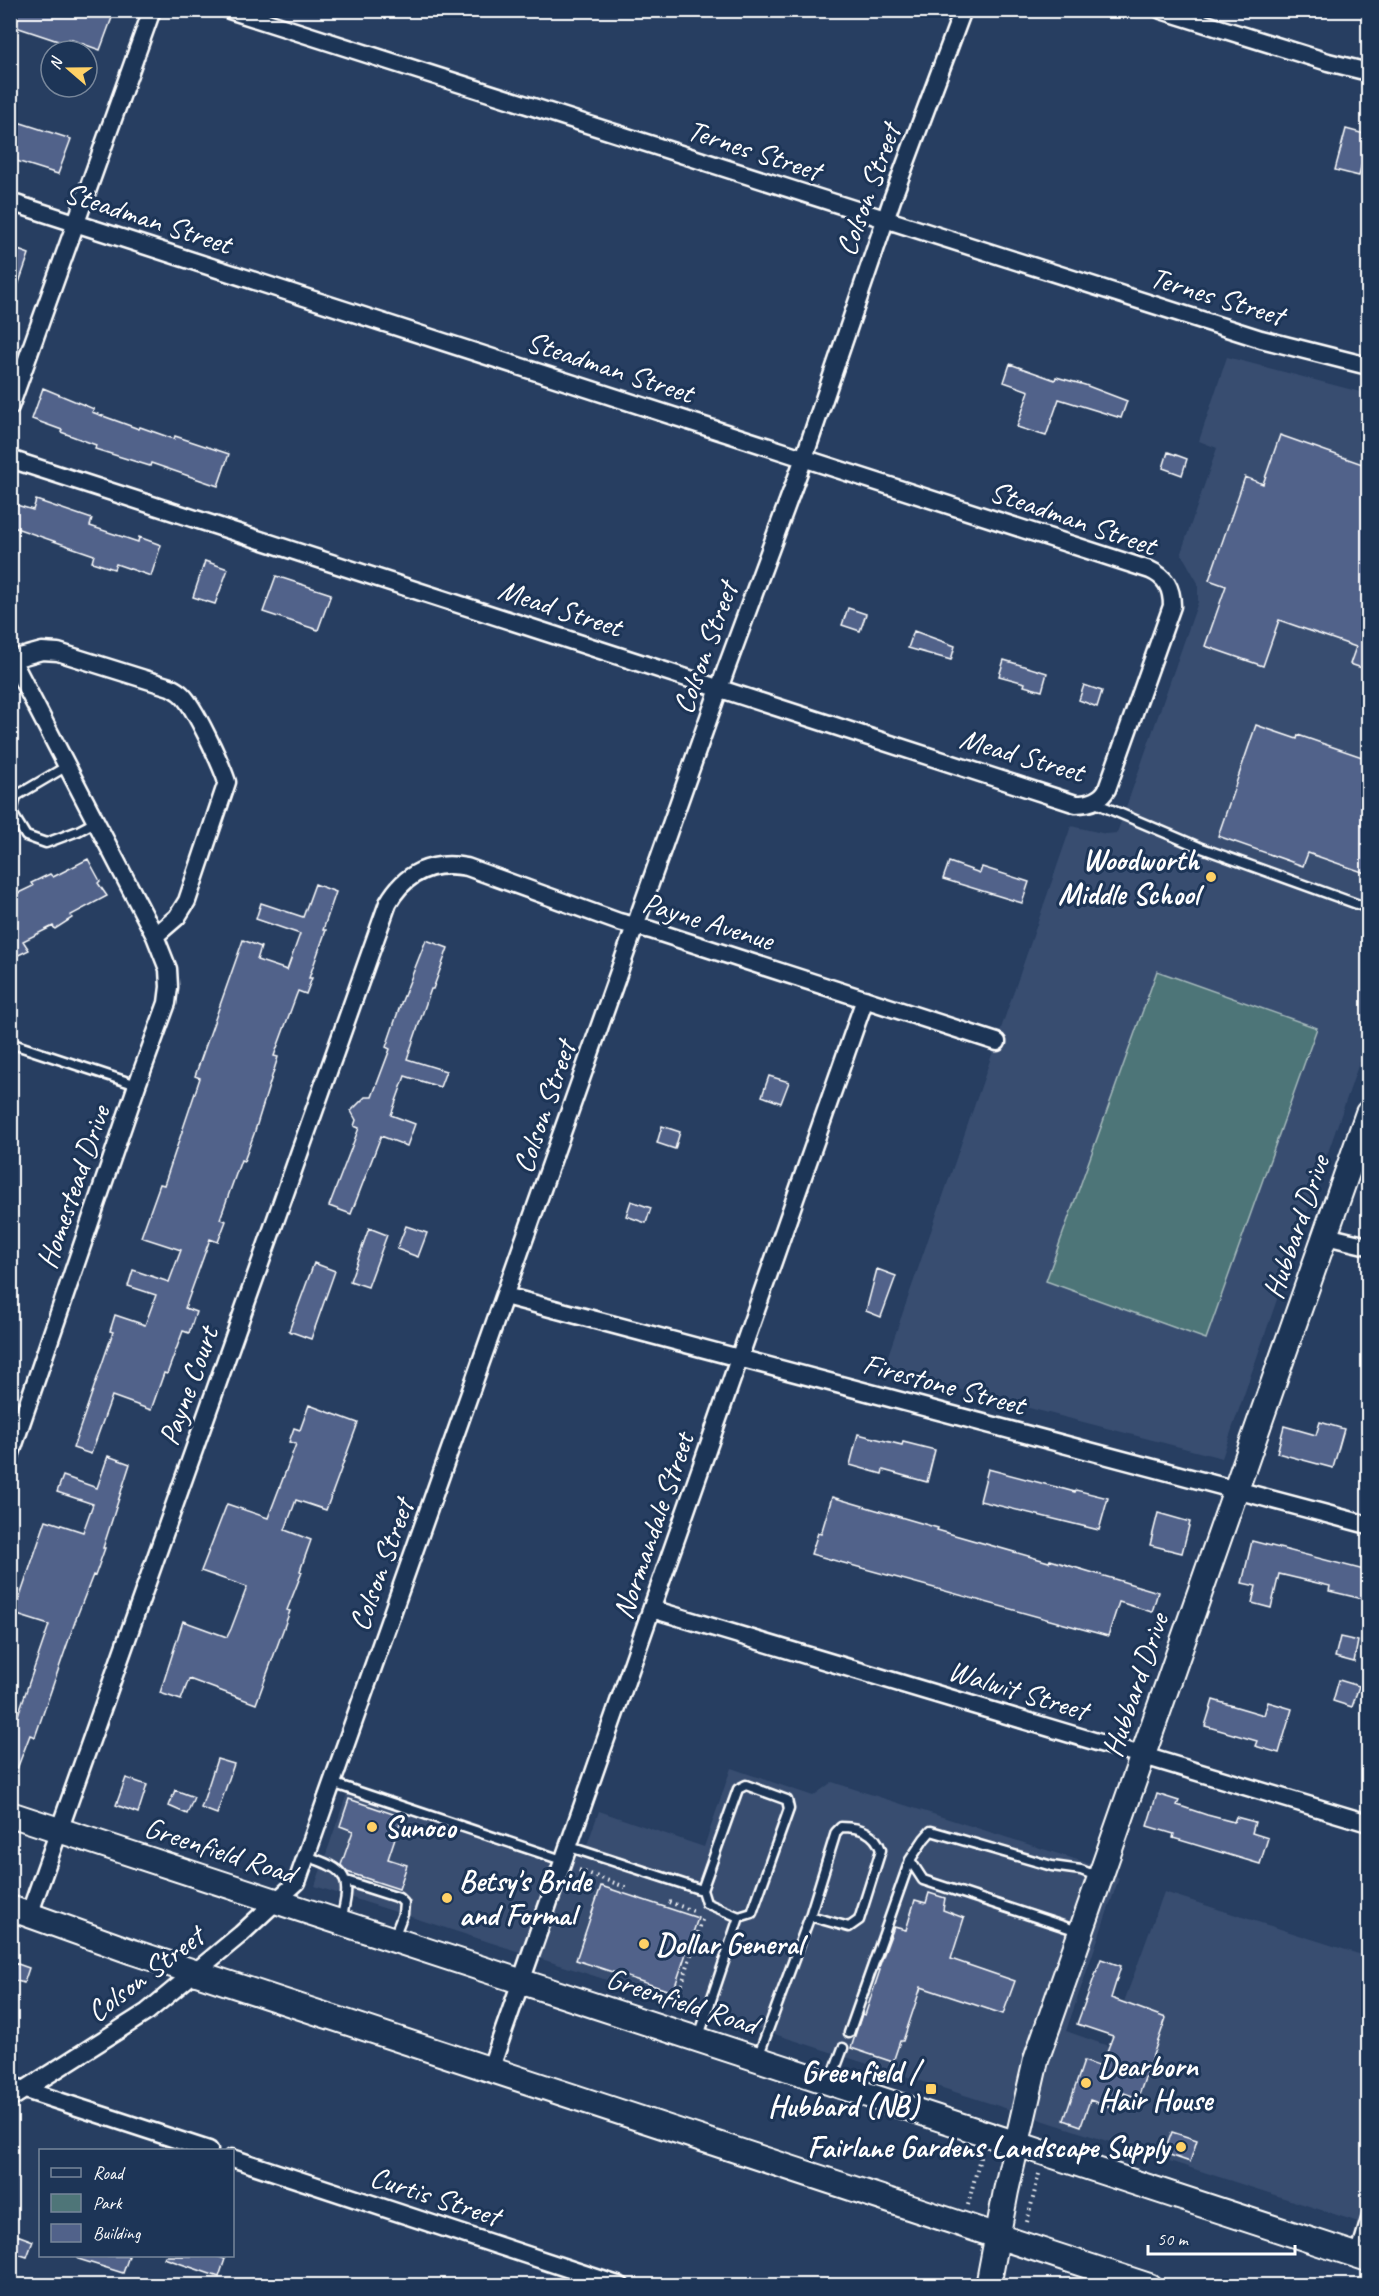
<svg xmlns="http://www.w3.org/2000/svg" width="1379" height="2296" font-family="Caveat,sans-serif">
	<rect width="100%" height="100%" fill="#273e61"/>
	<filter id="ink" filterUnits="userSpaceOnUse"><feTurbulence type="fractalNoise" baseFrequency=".0167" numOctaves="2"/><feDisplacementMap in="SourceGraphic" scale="12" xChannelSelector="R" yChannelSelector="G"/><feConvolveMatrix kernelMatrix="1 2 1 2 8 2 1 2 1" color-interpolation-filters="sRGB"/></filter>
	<g filter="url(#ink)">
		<path fill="#384d70" d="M1227 357 1368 394V1037L1222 1458 883 1370 1071 826 1106 834 1117 833 1198 602V583L1181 553 1217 448 1199 441Z
			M731 1768 813 1796 832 1782 1084 1862 1119 1878 1066 2031 1108 2046 1164 1892 1368 1957V2225L315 1886 351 1782 582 1859 599 1811 704 1847Z"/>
		<path fill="#4e7578" stroke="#a6babc" stroke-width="1.5" d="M1157 971 1317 1028 1206 1339 1046 1281Z"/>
		<path fill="#51628a" stroke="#fff" stroke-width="1.5" d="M15 10H101L113 15 100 50 69 39 67 44 10 25Z
			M18 122 71 139 58 174 10 159V144Z
			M1346 129 1368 135 1359 176 1335 170Z
			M10 247 29 254 13 300 10 299Z
			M1010 364 1055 380 1056 377 1085 385 1127 401 1121 418 1059 399 1046 436 1017 427 1029 391 1004 382Z
			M43 388 94 409 92 412 139 429 140 427 174 439 175 436 229 454 218 486 151 463 150 466 95 449 96 445 61 432 62 430 32 419Z
			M1280 435 1368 466V670L1350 664 1356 647 1279 620 1263 666 1205 646 1226 586 1209 580 1245 477 1263 484Z
			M1168 452 1187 459 1182 475 1163 468Z
			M36 500 92 519 90 526 138 542 139 537 161 545 151 576 116 564 114 569 92 562 94 555 10 526V503L33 510Z
			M205 561 228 569 215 604 193 597Z
			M276 576 331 594 318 630 263 612Z
			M848 608 866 614 860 631 842 625Z
			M914 631 955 646 951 660 908 648Z
			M1004 660 1047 673 1042 691 1024 686 1025 683 999 676Z
			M1084 685 1102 691 1097 707 1079 700Z
			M1256 725 1297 739 1298 735 1368 759V874L1308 853 1303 866 1218 836Z
			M88 859 100 881 98 883 107 896 71 915 72 918 55 929 53 926 23 941 29 950 10 959V897L33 886 31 883 50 874 53 877Z
			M949 862 980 873 982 867 1029 882 1022 903 943 879Z
			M315 884 336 892 323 930H326L309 978H312L306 994 298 991 296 996 274 1056 278 1057 254 1134 244 1161 241 1160 220 1219 226 1221 218 1242 210 1239 185 1308 196 1312 189 1333 183 1331 167 1374 164 1373 151 1410 112 1396 91 1454 73 1448 113 1332 110 1331 115 1315 145 1325 156 1295 128 1286 133 1270 169 1282 181 1250 141 1237 160 1184 164 1185 200 1078 195 1076 243 940 261 947 257 960 287 970 300 934 256 919 261 903 303 917Z
			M426 940 448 948 433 989H431L407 1059 446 1071 440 1087 405 1076 391 1115 415 1124 407 1146 381 1136 351 1214 329 1206 359 1128 354 1126 356 1120 351 1111 365 1097H372L390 1049 386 1047 400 1006Z
			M769 1076 789 1082 781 1103 762 1096Z
			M662 1126 680 1132 675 1149 657 1143Z
			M631 1201 651 1208 646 1223 626 1216Z
			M406 1226 427 1233 418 1257 397 1249Z
			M369 1228 387 1235 368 1287 350 1281Z
			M314 1263 335 1271 311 1339 289 1331Z
			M877 1269 896 1276 881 1317 866 1311Z
			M309 1405 358 1423 326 1510 296 1500 285 1530 311 1540 300 1571 302 1572 287 1610 290 1611 256 1704 189 1679 181 1700 160 1693 183 1621 227 1637 231 1629 247 1587 201 1571 227 1504 268 1518 296 1444 289 1442 294 1428 300 1430Z
			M1320 1422 1344 1429 1333 1468 1277 1453 1284 1426 1316 1435Z
			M858 1434 902 1445 903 1442 935 1450 927 1482 883 1470 882 1474 850 1465Z
			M108 1456 130 1464 103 1548H105L95 1576 93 1575 77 1616 35 1737 30 1735 12 1782H10V1738L49 1625 14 1614 46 1520 83 1532 93 1504 57 1492 63 1476 97 1488Z
			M988 1469 1075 1492 1076 1490 1108 1498 1099 1530 980 1501Z
			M832 1497 938 1528 937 1530 1049 1562 1050 1560 1158 1592 1152 1612 1119 1602 1108 1636 811 1554 818 1533 821 1534Z
			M1158 1513 1190 1522 1182 1553 1150 1545Z
			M1252 1541 1368 1571 1363 1599 1329 1591 1330 1586 1279 1574 1271 1608 1252 1603 1256 1586 1242 1583Z
			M1340 1637 1358 1641 1354 1662 1335 1657Z
			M1339 1680 1359 1686 1352 1707 1333 1701Z
			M1213 1700 1264 1715 1268 1702 1292 1709 1279 1753 1255 1746 1257 1741 1205 1726Z
			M217 1759 234 1764 217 1814 201 1808Z
			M126 1778 147 1785 138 1813 116 1805Z
			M175 1790 194 1797 187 1814 169 1806Z
			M1157 1794 1179 1801 1177 1805 1207 1815 1234 1822 1236 1817 1255 1822 1252 1833 1268 1838 1260 1864 1173 1838 1174 1834 1147 1826Z
			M349 1799 402 1817 388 1859 407 1865 399 1889 347 1872 341 1865 353 1831 340 1826Z
			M601 1886 698 1918 673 1992 576 1960Z
			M929 1893 945 1898 943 1910 964 1918 951 1959 1015 1981 1003 2014 921 1987 903 2041H900L893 2062 851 2048 862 2014 865 2015 880 1970H878L894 1927 906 1930 915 1900 926 1903Z
			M1101 1959 1121 1966 1111 1998 1166 2018 1138 2098 1124 2093 1118 2110 1090 2100 1081 2126 1064 2120 1084 2061 1101 2067 1113 2036 1077 2024Z
			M15 1963 29 1968 24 1983 10 1979Z
			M1172 2132 1197 2140 1190 2162 1164 2153Z
			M17 2235 33 2241 27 2257 11 2252Z
			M78 2256H129L123 2273 78 2259Z
			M165 2256H216L225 2259 219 2277 164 2258Z"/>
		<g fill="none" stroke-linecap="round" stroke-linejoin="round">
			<defs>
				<path id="lane" d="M67 766 16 796 12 813 26 836 46 843 78 831 95 822
					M1093 802 1199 847 1368 908
					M10 1043 137 1085
					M332 1783 565 1861
					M570 1847 702 1890 738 1789 746 1785 787 1800 789 1809 752 1913 739 1917 698 2039
					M306 1856C348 1870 352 1877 341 1920
					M910 1860 923 1880 1078 1931
					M346 1881 399 1898 404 1903 403 1914 394 1937
					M702 1890 706 1903 739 1917
					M849 2033 910 1860 924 1839 931 1831 1052 1866 1081 1870 1099 1877
					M758 2057 810 1916 836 1832 841 1827C860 1827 875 1832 881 1850L859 1920 849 1927 810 1916
					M831 2080 843 2048
					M1356 2252 1368 2212"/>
				<path id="street" d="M229 10 1261 339 1368 366
					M1161 10 1328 62 1368 72
					M10 202 1150 570C1166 577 1172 588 1172 606L1107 789C1101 800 1089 804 1076 804L10 459
					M10 407 152 10
					M10 656 155 936 168 969 169 987 167 1003 137 1085 10 1456
					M13 659 42 651 58 652 170 687C174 689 179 692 182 695 195 707 221 764 227 782L187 901 177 917 155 936
					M1326 1236 1368 1246
					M505 1296 1368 1525
					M652 1609 1368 1823
					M29 1915 388 903C405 873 432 860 467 867L619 922 651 930 997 1042
					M490 2070 865 999
					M19 2088 209 2150
					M10 2099 147 2012 241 1934 297 1882 726 669 804 458 893 197 963 10
					M232 2158 621 2286"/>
				<path id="secondary" d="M10 1814 1368 2259
					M10 1908 133 1952 1149 2286
					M988 2286 1006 2191 1036 2060 1368 1113"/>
			</defs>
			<use href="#lane" stroke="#fff" stroke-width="13"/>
			<use href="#street" stroke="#fff" stroke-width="21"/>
			<use href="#secondary" stroke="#fff" stroke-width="28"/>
			<path stroke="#fff" stroke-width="4" stroke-dasharray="1.5 4.5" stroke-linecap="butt" d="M579 1870 628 1888
				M669 1902 696 1912
				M680 1990 703 1917
				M968 2205 981 2154
				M1027 2222 1039 2174"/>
			<use href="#lane" stroke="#1d3557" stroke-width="8"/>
			<use href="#street" stroke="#1d3557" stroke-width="16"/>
			<use href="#secondary" stroke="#1d3557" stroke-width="24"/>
		</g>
	</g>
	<g fill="#ffd166" stroke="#1d3557" stroke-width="2">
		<circle cx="1211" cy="877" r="6"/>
		<circle cx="372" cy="1827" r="6"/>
		<circle cx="447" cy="1898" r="6"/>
		<circle cx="644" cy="1944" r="6"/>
		<circle cx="1086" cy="2083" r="6"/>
		<rect x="925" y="2083" width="12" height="12" rx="3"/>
		<circle cx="1181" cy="2147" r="6"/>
	</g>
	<g text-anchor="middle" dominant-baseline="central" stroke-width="6" stroke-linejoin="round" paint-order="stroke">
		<g font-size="30" fill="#fff" stroke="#1d3557">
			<text transform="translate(754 150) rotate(18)">Ternes Street</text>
			<text transform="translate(868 190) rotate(-70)">Colson Street</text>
			<text transform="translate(148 218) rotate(18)">Steadman Street</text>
			<text transform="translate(1217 296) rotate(17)">Ternes Street</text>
			<text transform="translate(610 367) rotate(18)">Steadman Street</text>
			<text transform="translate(1073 518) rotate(19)">Steadman Street</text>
			<text transform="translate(560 608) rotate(18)">Mead Street</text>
			<text transform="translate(705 648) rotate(-70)">Colson Street</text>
			<text transform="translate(1022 755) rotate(16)">Mead Street</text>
			<text transform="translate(708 921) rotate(17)">Payne Avenue</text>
			<text transform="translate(544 1107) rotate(-71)">Colson Street</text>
			<text transform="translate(73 1187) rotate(-71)">Homestead Drive</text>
			<text transform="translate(1296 1227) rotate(-71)">Hubbard Drive</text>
			<text transform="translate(944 1384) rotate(15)">Firestone Street</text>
			<text transform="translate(188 1386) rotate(-70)">Payne Court</text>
			<text transform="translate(653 1526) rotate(-71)">Normandale Street</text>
			<text transform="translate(381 1565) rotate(-70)">Colson Street</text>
			<text transform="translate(1135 1685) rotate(-71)">Hubbard Drive</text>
			<text transform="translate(1018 1690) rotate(17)">Walwit Street</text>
			<text transform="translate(220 1850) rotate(18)">Greenfield Road</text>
			<text transform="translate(145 1974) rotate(-37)">Colson Street</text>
			<text transform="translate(682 2001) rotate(18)">Greenfield Road</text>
			<text transform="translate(435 2196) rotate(18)">Curtis Street</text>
		</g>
		<g font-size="30" font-weight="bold" fill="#fff" stroke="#1d3557" text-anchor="start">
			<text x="1199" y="860" text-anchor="end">Woodworth<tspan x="1199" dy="34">Middle School</tspan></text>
			<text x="384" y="1827">Sunoco</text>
			<text x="459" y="1881">Betsy's Bride<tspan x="459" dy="34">and Formal</tspan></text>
			<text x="656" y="1944">Dollar General</text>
			<text x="1098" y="2066">Dearborn<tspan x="1098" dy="34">Hair House</tspan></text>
			<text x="919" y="2072" text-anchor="end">Greenfield /<tspan x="919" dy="34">Hubbard (NB)</tspan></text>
			<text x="1169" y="2147" text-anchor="end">Fairlane Gardens Landscape Supply</text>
		</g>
	</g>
	<rect width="1379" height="2296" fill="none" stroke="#1d3557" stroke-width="36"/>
	<rect x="18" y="18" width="1343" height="2260" fill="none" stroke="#fff" stroke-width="2" filter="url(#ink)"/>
	<rect x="39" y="2149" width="195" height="108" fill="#1d3557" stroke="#77869a" stroke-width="1.5"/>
	<rect x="51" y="2168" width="30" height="9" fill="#1d3557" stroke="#77869a" stroke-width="1.5"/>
	<text x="93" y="2179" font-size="18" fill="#ffffff">Road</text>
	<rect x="51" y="2194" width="30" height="18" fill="#4e7578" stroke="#77869a" stroke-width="1.5"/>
	<text x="93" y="2209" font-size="18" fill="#ffffff">Park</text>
	<rect x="51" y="2224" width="30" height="18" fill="#51628a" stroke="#77869a" stroke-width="1.5"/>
	<text x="93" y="2239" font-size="18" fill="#ffffff">Building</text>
	<g transform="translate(69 69) rotate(290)"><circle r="28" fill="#1d3557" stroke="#77869a" stroke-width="1.5"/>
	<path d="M0-4.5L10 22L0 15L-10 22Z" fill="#ffd166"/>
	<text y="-9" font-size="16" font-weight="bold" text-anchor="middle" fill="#ffffff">N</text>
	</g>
	<path d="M1148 2245v9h147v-9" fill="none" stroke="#ffffff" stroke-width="3"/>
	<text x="1157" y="2245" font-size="18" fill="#ffffff" stroke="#1d3557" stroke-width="4.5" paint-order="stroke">50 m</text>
</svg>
